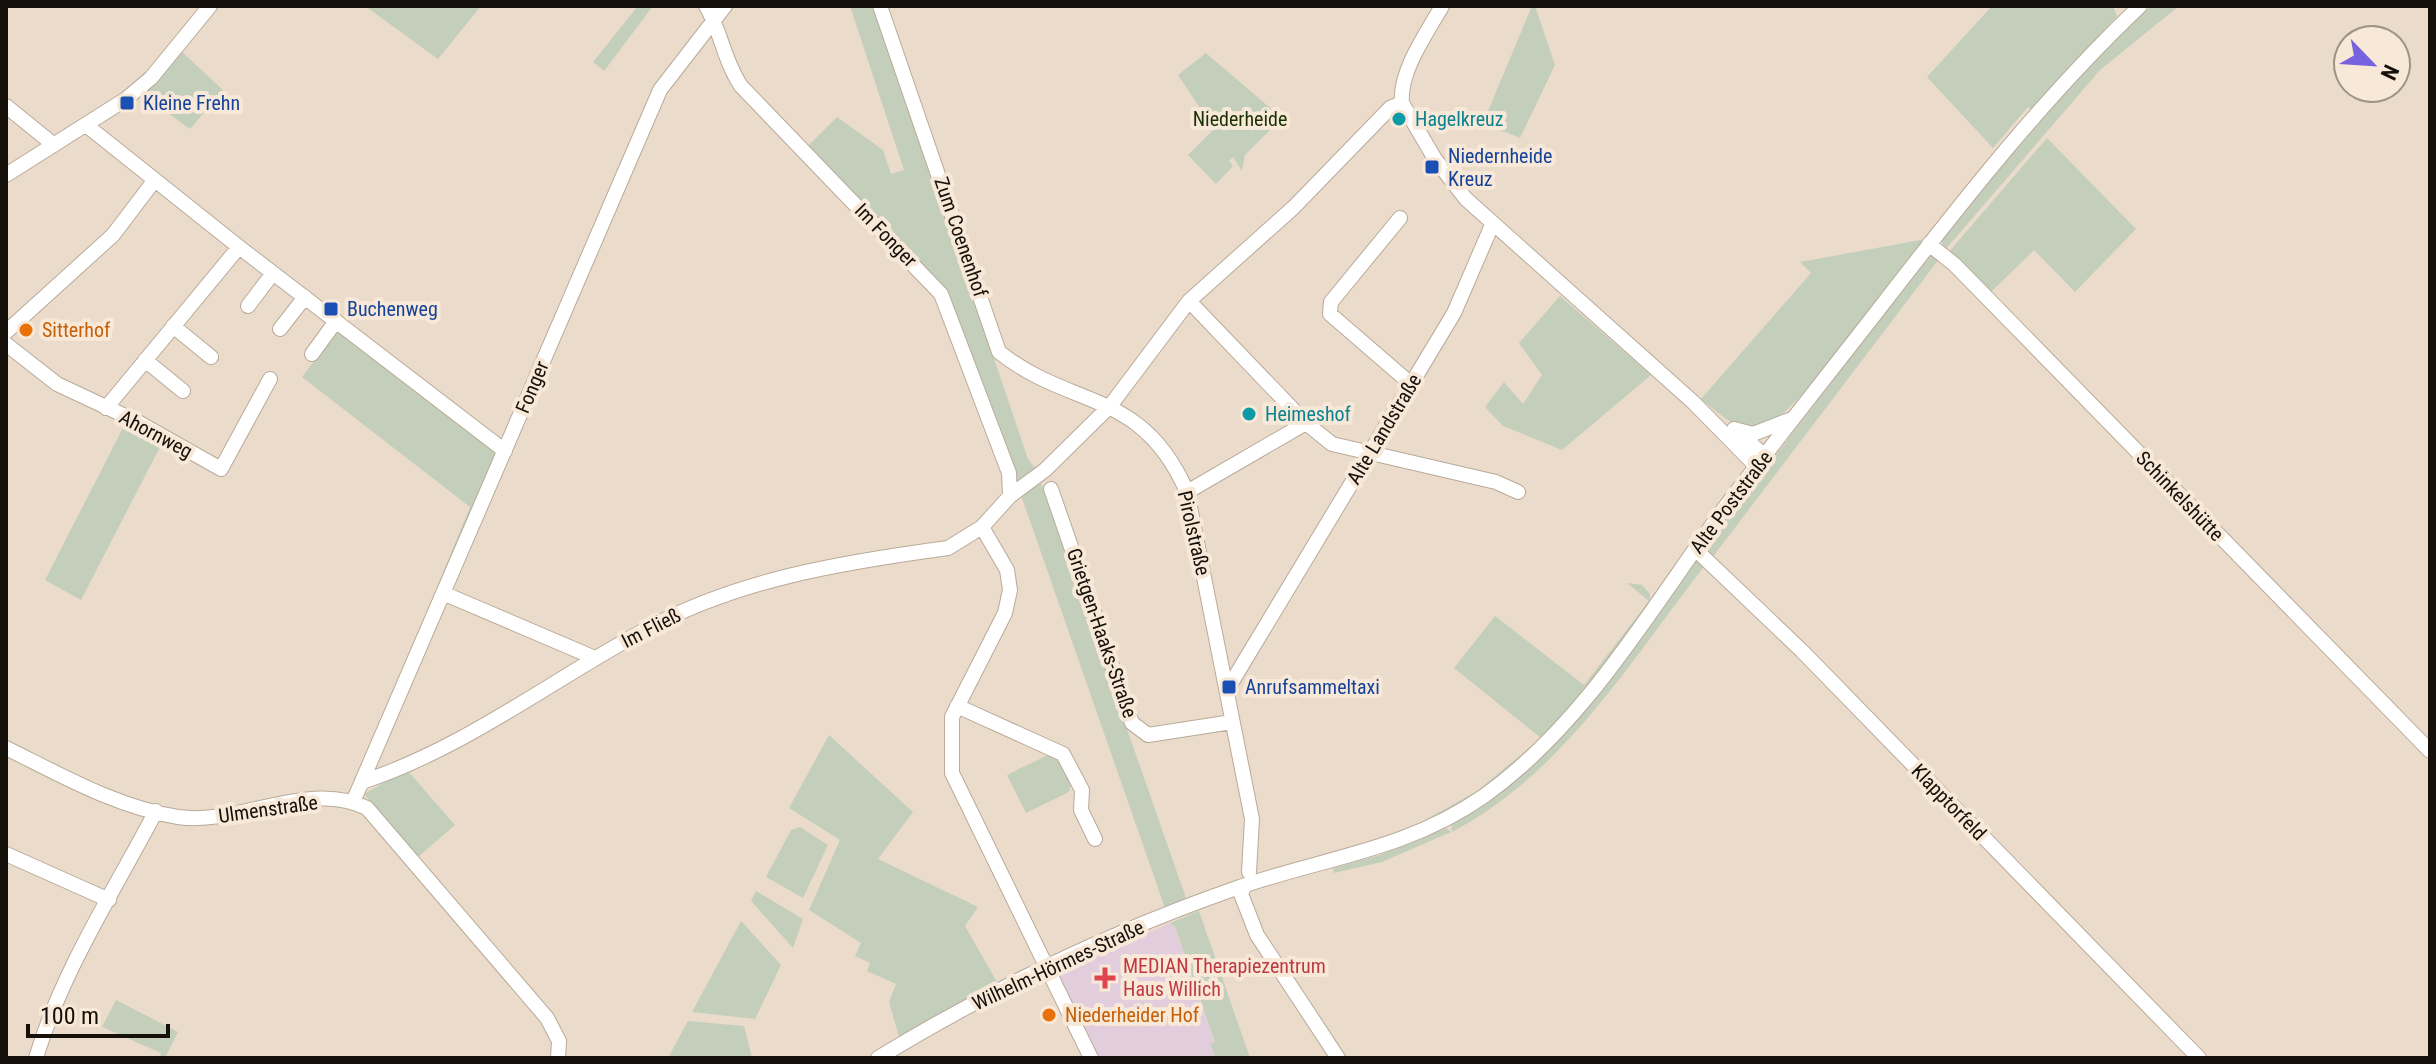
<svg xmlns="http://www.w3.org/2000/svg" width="2436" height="1064" font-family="'Roboto Condensed',sans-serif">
	<rect width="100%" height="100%" fill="#ebdbcb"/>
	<path fill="#e2cddc" d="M1170 923 1174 926 1215 1043 1211 1044 1215 1058H1096L1054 977Z"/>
	<path fill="#c3cfbb" d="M365 6H481L438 59Z
		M638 6H653L604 71 593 62Z
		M850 6H875L1028 459 1035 468 1018 482 953 306 806 148 837 117 883 150 891 174 904 170Z
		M1532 6H1535L1555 65 1520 138 1483 123Z
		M1992 6H2113L2117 16 2031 109 2028 107 1993 148 1927 77Z
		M2151 6H2179L2100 70 1945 250 1941 239C2005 156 2075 78 2151 6Z
		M181 51 223 90 190 129 142 94Z
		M1206 53 1282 118 1245 155 1242 171 1233 157 1229 161 1233 166 1216 184 1188 155 1214 129 1178 75Z
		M2047 138 2136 229 2075 292 2034 250 1989 294 1948 253Z
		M1926 239C1900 272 1790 431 1754 429 1733 428 1716 411 1701 399L1811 273 1800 262Z
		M1930 254 1939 259 1712 558 1706 546Z
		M1560 296 1651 375 1562 450 1503 426 1485 407 1504 382 1523 404 1542 375 1519 343Z
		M339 328 494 448 497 458 443 584 437 587 470 507 302 377Z
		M129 424 162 443 81 600 45 580 124 426Z
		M1041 483 1186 898 1165 908 1021 495Z
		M1697 560 1706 564C1632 659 1563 774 1452 832L1451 823 1497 793 1664 604Z
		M1627 583 1642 585 1650 594 1649 604C1581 695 1516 786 1407 830L1477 791 1541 738 1454 668 1495 616 1584 685 1649 601Z
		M829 735 913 812 878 859 978 907 965 926 997 982 899 1037 889 1002 896 984 867 971 870 963 855 956 861 943 809 910 840 840 789 808Z
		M1050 754 1061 758 1072 781 1069 792 1026 813 1007 775Z
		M407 770 455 825 418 857 364 794Z
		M800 827 828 845 803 898 766 877 791 830Z
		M1445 827 1451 832 1382 862 1334 873 1333 868 1380 855Z
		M756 891 803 919 793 948 751 901Z
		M1199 911 1250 1058H1215L1211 1044 1215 1042 1175 927 1170 923Z
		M741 921 781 965 755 1019 692 1012Z
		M116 1000 178 1032 165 1058H159L161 1053 102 1027Z
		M688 1021 744 1026 752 1058H668Z"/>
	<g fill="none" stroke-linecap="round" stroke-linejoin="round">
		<defs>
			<path id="minor" d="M706 6C721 31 724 61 741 86L941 294 1009 473 1010 496
				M880 6 999 352C1072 410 1142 388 1187 492L1252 819 1249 872
				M1442 6C1427 33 1399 71 1402 103L1435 159 1466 199 1693 402 1756 466
				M6 106 54 145
				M86 125 239 247 505 451
				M6 175 126 99 151 78 210 6
				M1400 218 1331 302 1330 314 1411 384
				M1929 244 1955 265 2430 751
				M1189 301 1306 423 1332 444 1496 482 1518 492
				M248 306 273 273
				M173 326 211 357
				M280 329 305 297
				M6 332 113 235 154 181
				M6 344 57 384 136 421 221 469 270 379
				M312 354 336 321
				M145 360 183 391
				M106 408 239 247
				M1734 429 1753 434 1789 420
				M1735 430 1765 456
				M1051 489 1132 723 1148 735 1232 722
				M1187 492 1306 423
				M982 527 1007 570 1010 590 1005 613 952 717V773L1091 1058
				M1695 549 1802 651 2199 1058
				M445 594 595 658
				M1227 690 1454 313 1492 225
				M957 706 1063 754 1082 790 1081 810 1095 839
				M6 748C61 775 116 807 178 817 239 826 309 779 367 808L547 1018 559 1041 558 1058
				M362 782C465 748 550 681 645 630 738 579 844 562 948 548L982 527 1010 496 1045 470 1110 406 1189 301 1294 207 1390 108 1402 103
				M353 802 660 90 725 6
				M6 854 109 900
				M1245 885 1241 894 1257 935 1338 1058
				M36 1058C62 971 114 891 156 811
				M878 1058C988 991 1109 933 1231 890 1319 858 1404 852 1484 796 1585 724 1651 608 1723 510 1774 442 1827 376 1879 309 1961 203 2043 98 2140 6"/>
		</defs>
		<use href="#minor" stroke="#b9aa9a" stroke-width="16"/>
		<use href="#minor" stroke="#fff" stroke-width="14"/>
	</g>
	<g fill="#1a4fb4" stroke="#f8e8d8" stroke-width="3">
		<rect x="119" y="95" width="16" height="16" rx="4"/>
		<rect x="1424" y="159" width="16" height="16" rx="4"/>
		<rect x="323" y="301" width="16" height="16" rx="4"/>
		<rect x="1221" y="679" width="16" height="16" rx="4"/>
	</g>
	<g fill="#0f9aa8" stroke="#f8e8d8" stroke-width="3">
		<circle cx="1399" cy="119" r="8"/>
		<circle cx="1249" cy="414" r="8"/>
	</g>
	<g fill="#e8710a" stroke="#f8e8d8" stroke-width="3">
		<circle cx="26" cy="330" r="8"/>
		<circle cx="1049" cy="1015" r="8"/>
	</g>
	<path fill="#e0444e" stroke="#f8e8d8" stroke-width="3" d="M1101 966h8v8h8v8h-8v8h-8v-8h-8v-8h8z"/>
	<g text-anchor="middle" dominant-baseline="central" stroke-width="8" stroke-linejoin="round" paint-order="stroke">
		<g font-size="20" fill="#164399" stroke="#f8e8d8" text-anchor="start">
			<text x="143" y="103">Kleine Frehn</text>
			<text x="1448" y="156">Niedernheide<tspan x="1448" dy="23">Kreuz</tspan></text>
			<text x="347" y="309">Buchenweg</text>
			<text x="1245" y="687">Anrufsammeltaxi</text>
		</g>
		<g font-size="20" fill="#1a3102" stroke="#f8e8d8">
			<text x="1240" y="119">Niederheide</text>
		</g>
		<g font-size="20" fill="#0d838f" stroke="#f8e8d8" text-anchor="start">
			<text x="1415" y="119">Hagelkreuz</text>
			<text x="1265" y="414">Heimeshof</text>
		</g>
		<g font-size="20" fill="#15100a" stroke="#f8e8d8">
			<text transform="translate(886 235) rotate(46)">Im Fonger</text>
			<text transform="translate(961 237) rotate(71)">Zum Coenenhof</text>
			<text transform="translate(532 387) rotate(-67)">Fonger</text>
			<text transform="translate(1384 429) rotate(-59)">Alte Landstraße</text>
			<text transform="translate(156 434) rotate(28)">Ahornweg</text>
			<text transform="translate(2180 496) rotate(46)">Schinkelshütte</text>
			<text transform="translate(1731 502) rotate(-53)">Alte Poststraße</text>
			<text transform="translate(1194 533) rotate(77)">Pirolstraße</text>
			<text transform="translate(651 628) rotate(-27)">Im Fließ</text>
			<text transform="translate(1102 633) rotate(71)">Grietgen-Haaks-Straße</text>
			<text transform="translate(1949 802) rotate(46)">Klapptorfeld</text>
			<text transform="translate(268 809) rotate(-8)">Ulmenstraße</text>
			<text transform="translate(1058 965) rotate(-25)">Wilhelm-Hörmes-Straße</text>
		</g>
		<g font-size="20" fill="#c56008" stroke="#f8e8d8" text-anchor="start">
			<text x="42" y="330">Sitterhof</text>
			<text x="1065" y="1015">Niederheider Hof</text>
		</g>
		<g font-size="20" fill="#be3a42" stroke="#f8e8d8" text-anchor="start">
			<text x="1123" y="966">MEDIAN Therapiezentrum<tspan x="1123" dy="23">Haus Willich</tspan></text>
		</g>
	</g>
	<rect width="2436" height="1064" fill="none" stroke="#15100a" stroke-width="16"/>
	<g transform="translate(2372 64) rotate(115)"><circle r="38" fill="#f8e8d8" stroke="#9d9286" stroke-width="2"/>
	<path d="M0-6L14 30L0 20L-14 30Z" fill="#7763de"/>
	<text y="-12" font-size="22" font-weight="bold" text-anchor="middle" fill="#15100a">N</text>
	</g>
	<path d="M28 1024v12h140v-12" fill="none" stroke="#15100a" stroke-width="4"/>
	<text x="40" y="1024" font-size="24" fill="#15100a" stroke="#f8e8d8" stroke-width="6" paint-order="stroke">100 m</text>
</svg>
